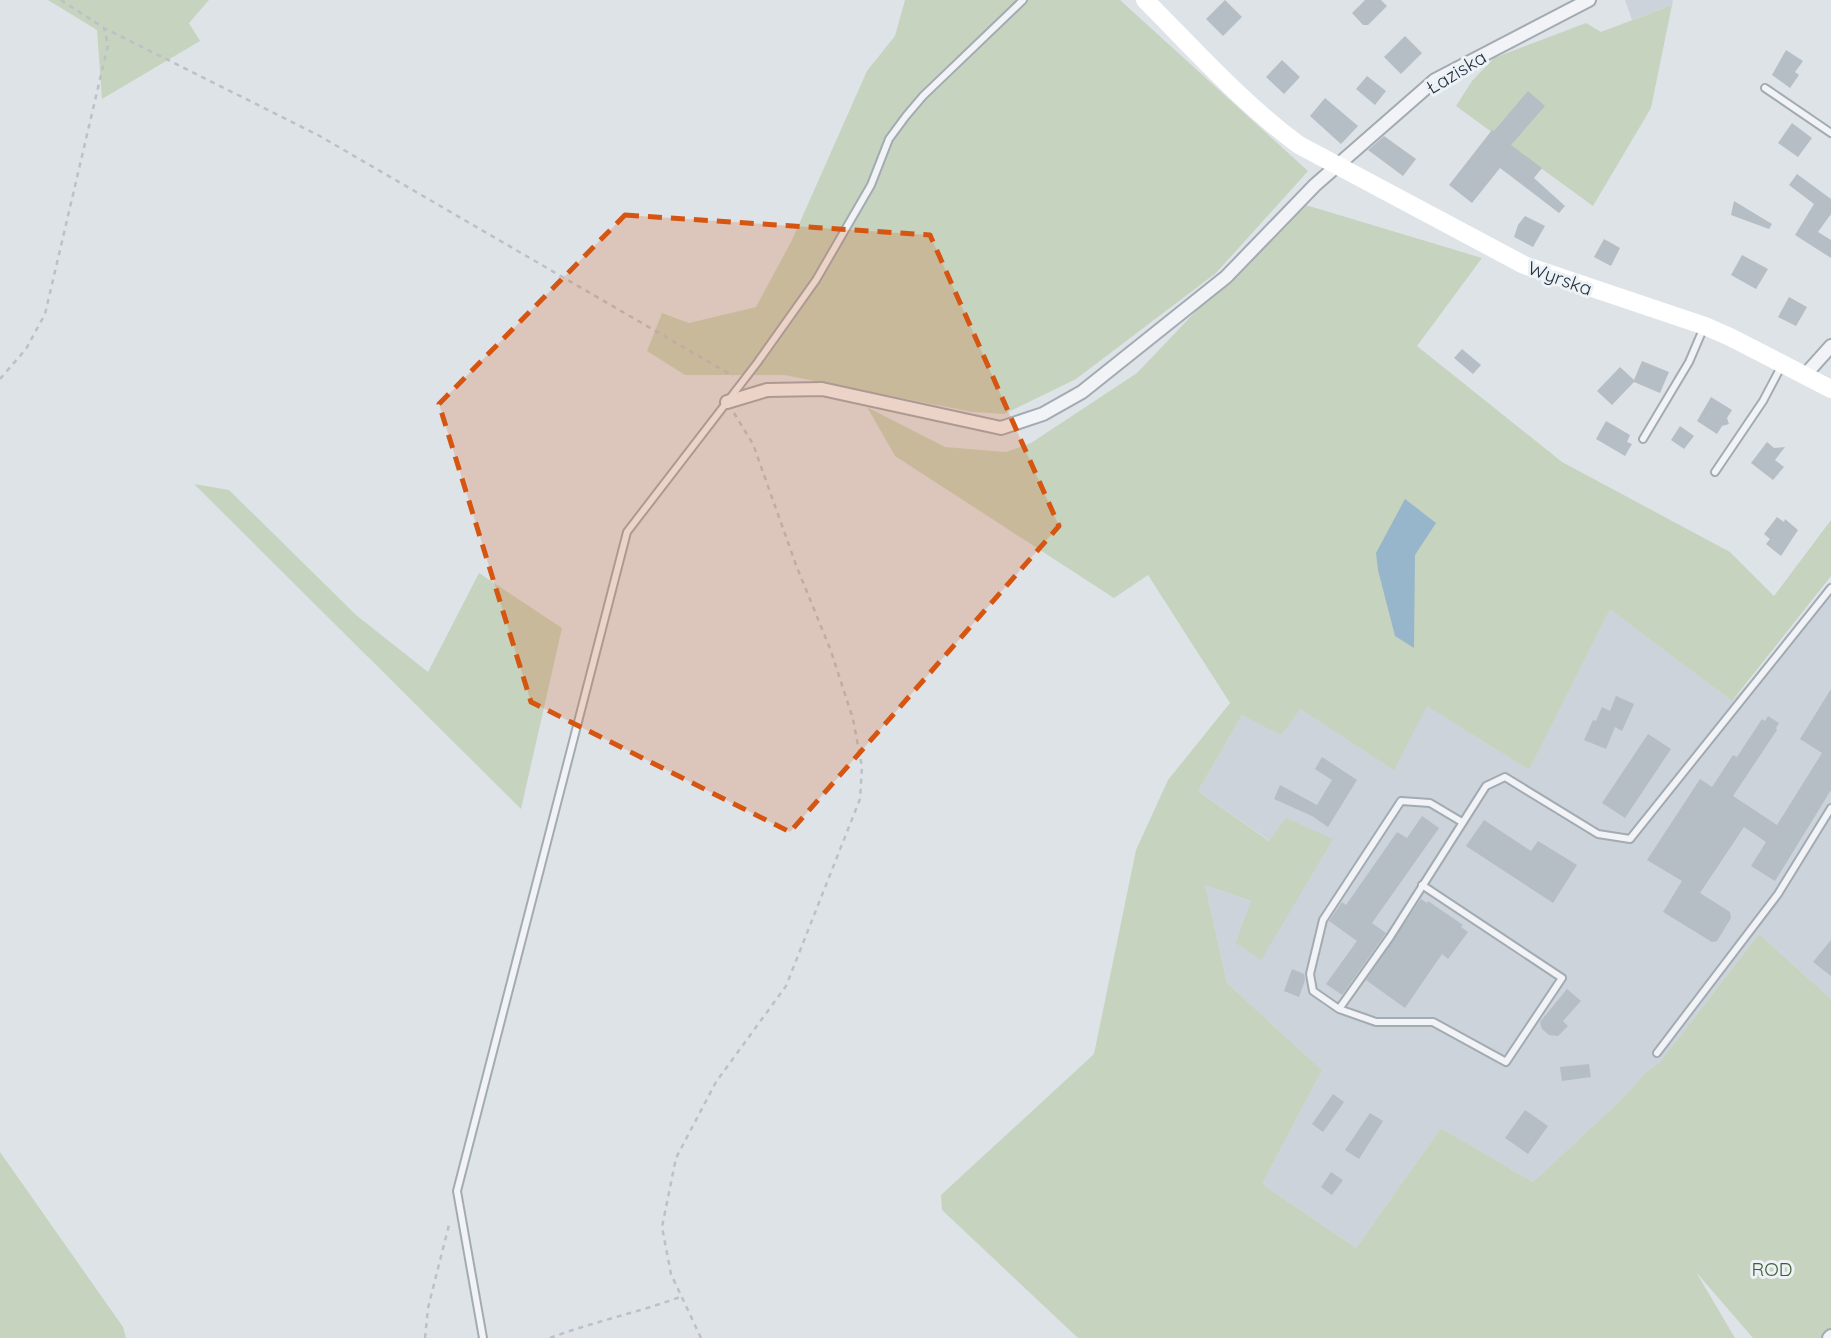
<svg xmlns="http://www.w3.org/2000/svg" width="1831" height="1338" font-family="Quicksand,sans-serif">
	<rect width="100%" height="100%" fill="#dee3e8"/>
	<path fill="#ccd3da" d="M1625 0H1673L1672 5 1632 20Z
		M1831 595V999L1759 934 1660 1062 1644 1074 1620 1101 1533 1182 1441 1128 1356 1248 1262 1184 1322 1070 1227 983 1205 885 1251 901 1261 960 1270 841 1198 791 1242 715 1300 709 1393 769 1426 705 1529 770 1610 608 1732 701Z"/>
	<path fill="#c6d3bf" d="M48 0H209L189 23 200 41 102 99 97 30Z
		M905 0H1120L1308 171 1216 273 1076 379 1004 414 972 412 784 375H685L647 351 662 313 689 323 756 307 792 240 867 71 895 36Z
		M1672 5 1651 108 1593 206 1456 106 1472 81 1494 58 1586 23 1601 32Z
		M1299 203 1482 258 1417 346 1562 462 1730 552 1774 596 1831 520V576L1732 701 1610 609 1529 770 1427 706 1394 770 1300 709 1281 735 1242 715 1198 791 1269 841 1286 818 1333 839 1261 960 1236 943 1251 901 1205 885 1227 983 1322 1070 1262 1184 1356 1248 1441 1128 1533 1182 1620 1101 1644 1074 1660 1062 1759 934 1831 999V1334L1826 1338H1753L1696 1272 1735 1338H1078L942 1210 941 1195 1094 1054 1136 850 1168 780 1230 703 1148 575 1114 598 895 456 867 407 945 447 1006 452 1031 443 1137 373Z
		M194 484 229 490 356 615 428 672 479 573 562 628 521 809Z
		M0 1152 123 1327 126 1338H0Z"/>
	<path fill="#97b6cb" d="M1405 499 1436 523 1415 555 1414 648 1395 636 1378 570 1376 553Z"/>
	<path fill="#b5bdc5" d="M1225 0 1242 17 1223 36 1206 19Z
		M1365 0H1381L1387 6 1368 25H1363L1352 13Z
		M1405 36 1422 53 1401 74 1384 57Z
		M1786 50 1803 61 1795 72 1799 75 1790 88 1772 75Z
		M1282 60 1300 77 1284 94 1266 77Z
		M1367 76 1386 91 1375 105 1356 89Z
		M1528 91 1545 106 1511 145 1542 168 1534 178 1565 206 1559 213 1500 168 1472 203 1449 185 1492 130 1494 131Z
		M1325 98 1358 126 1341 144 1310 116Z
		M1792 123 1812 138 1798 157 1778 143Z
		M1384 136 1416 159 1403 176 1368 150Z
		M1797 174 1831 199V214L1818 232 1831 240V258L1795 235 1814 204 1789 185Z
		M1734 201 1772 224 1769 229 1731 215Z
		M1525 216 1545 226 1533 247 1514 237 1518 225Z
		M1604 239 1620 248 1611 266 1594 257Z
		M1742 255 1768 269 1756 289 1731 275Z
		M1789 297 1807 307 1796 326 1778 317Z
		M1462 349 1481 365 1473 374 1454 358Z
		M1642 361 1669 372 1660 393 1634 382 1612 405 1597 391 1620 367 1634 380Z
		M1711 397 1732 410 1727 418 1729 424 1722 426 1717 434 1697 421Z
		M1606 421 1630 435 1627 442 1632 444 1625 456 1596 439Z
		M1680 426 1694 436 1684 449 1671 440Z
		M1767 442 1774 448 1785 447 1775 460 1784 467 1773 480 1751 463Z
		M1777 517 1784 522 1785 519 1798 530 1781 556 1766 544 1770 539 1764 534Z
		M1831 689V790L1775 881 1751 866 1766 842 1744 827 1700 893 1730 912 1731 918 1717 941 1712 942 1663 912 1682 881 1647 860 1700 779 1712 787 1733 755 1737 757 1762 719 1765 721 1768 716 1779 723 1776 728 1777 730 1733 796 1777 825 1822 753 1800 739Z
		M1616 696 1634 704 1622 731 1615 727 1606 749 1584 740 1593 720 1596 721 1602 707 1610 711Z
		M1648 734 1671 749 1625 818 1602 803Z
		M1322 757 1357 780 1328 827 1312 816 1274 799 1280 785 1317 805 1332 780 1315 769Z
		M1422 816 1439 828 1372 923 1386 933 1342 995 1326 984 1357 941 1329 921 1342 902 1346 905 1397 832 1407 838Z
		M1484 820 1531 851 1538 841 1577 865 1553 903 1466 846Z
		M1421 899 1427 903 1428 901 1463 925 1461 927 1468 932 1448 959 1442 954 1405 1008 1366 980Z
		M1831 940V976L1813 962Z
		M1292 969 1304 974 1305 980 1299 997 1284 991Z
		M1567 989 1581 1001 1563 1021 1568 1026 1558 1036 1549 1035 1542 1029 1540 1022Z
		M1589 1064 1591 1077 1562 1081 1560 1067Z
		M1333 1094 1344 1102 1323 1132 1312 1124Z
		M1525 1110 1548 1126 1528 1154 1505 1138Z
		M1370 1113 1383 1121 1359 1159 1345 1150Z
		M1331 1172 1343 1180 1332 1195 1321 1187Z"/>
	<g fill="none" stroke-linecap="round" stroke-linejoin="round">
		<defs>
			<path id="lane" d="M1765 88 1831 133
				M1643 439 1689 362 1704 327
				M1715 472 1763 401 1781 367
				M1422 885 1562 978 1506 1062 1433 1022H1376L1339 1009 1390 937 1486 786 1505 777 1598 834 1630 839 1831 588
				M1339 1009 1313 991 1310 974 1323 920 1401 801 1430 803 1462 822
				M1657 1053 1778 894 1831 808
				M483 1338 457 1191 627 532 757 363 816 280 871 185 889 139 906 116 923 96 1023 0"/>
			<path id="street" d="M1805 375 1831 346
				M727 402 767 390 822 389 1001 428 1043 414 1082 392 1226 277 1315 185 1435 80 1589 0
				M1829 1338 1831 1336"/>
		</defs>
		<use href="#lane" stroke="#a3abb2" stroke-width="10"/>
		<use href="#street" stroke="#a3abb2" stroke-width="16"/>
		<path stroke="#bcc1c7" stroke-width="2.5" stroke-dasharray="5 5" stroke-linecap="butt" d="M61 0 104 28 318 135 733 376
			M0 379 26 349 45 314 108 45 104 28
			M425 1338 428 1308 450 1221
			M550 1338C592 1322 637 1313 680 1297
			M701 1338 671 1274 662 1227 676 1158 716 1082 786 986 860 799 862 767 853 719 831 651 796 565 753 444 734 413"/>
		<use href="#lane" stroke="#f1f3f6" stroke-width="6"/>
		<use href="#street" stroke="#f1f3f6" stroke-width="12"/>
		<path stroke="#fff" stroke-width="18" d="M1145 0C1195 50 1242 103 1299 145L1524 265 1705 326 1730 337 1831 389"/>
	</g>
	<path fill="#d55511" fill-opacity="0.2" stroke="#d55511" stroke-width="5" stroke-dasharray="14 9" stroke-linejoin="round" d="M625 215 930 235 1059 526 790 832 531 702 439 404Z"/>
	<g text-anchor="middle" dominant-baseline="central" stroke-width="6" stroke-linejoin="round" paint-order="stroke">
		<g font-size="19" fill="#263340" stroke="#edf2f6">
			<text transform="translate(1456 72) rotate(-31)">Łaziska</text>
			<text transform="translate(1560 278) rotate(20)">Wyrska</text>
		</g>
		<g font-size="19" fill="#405c33" stroke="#edf2f6">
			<text x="1772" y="1269">ROD</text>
		</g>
	</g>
</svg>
